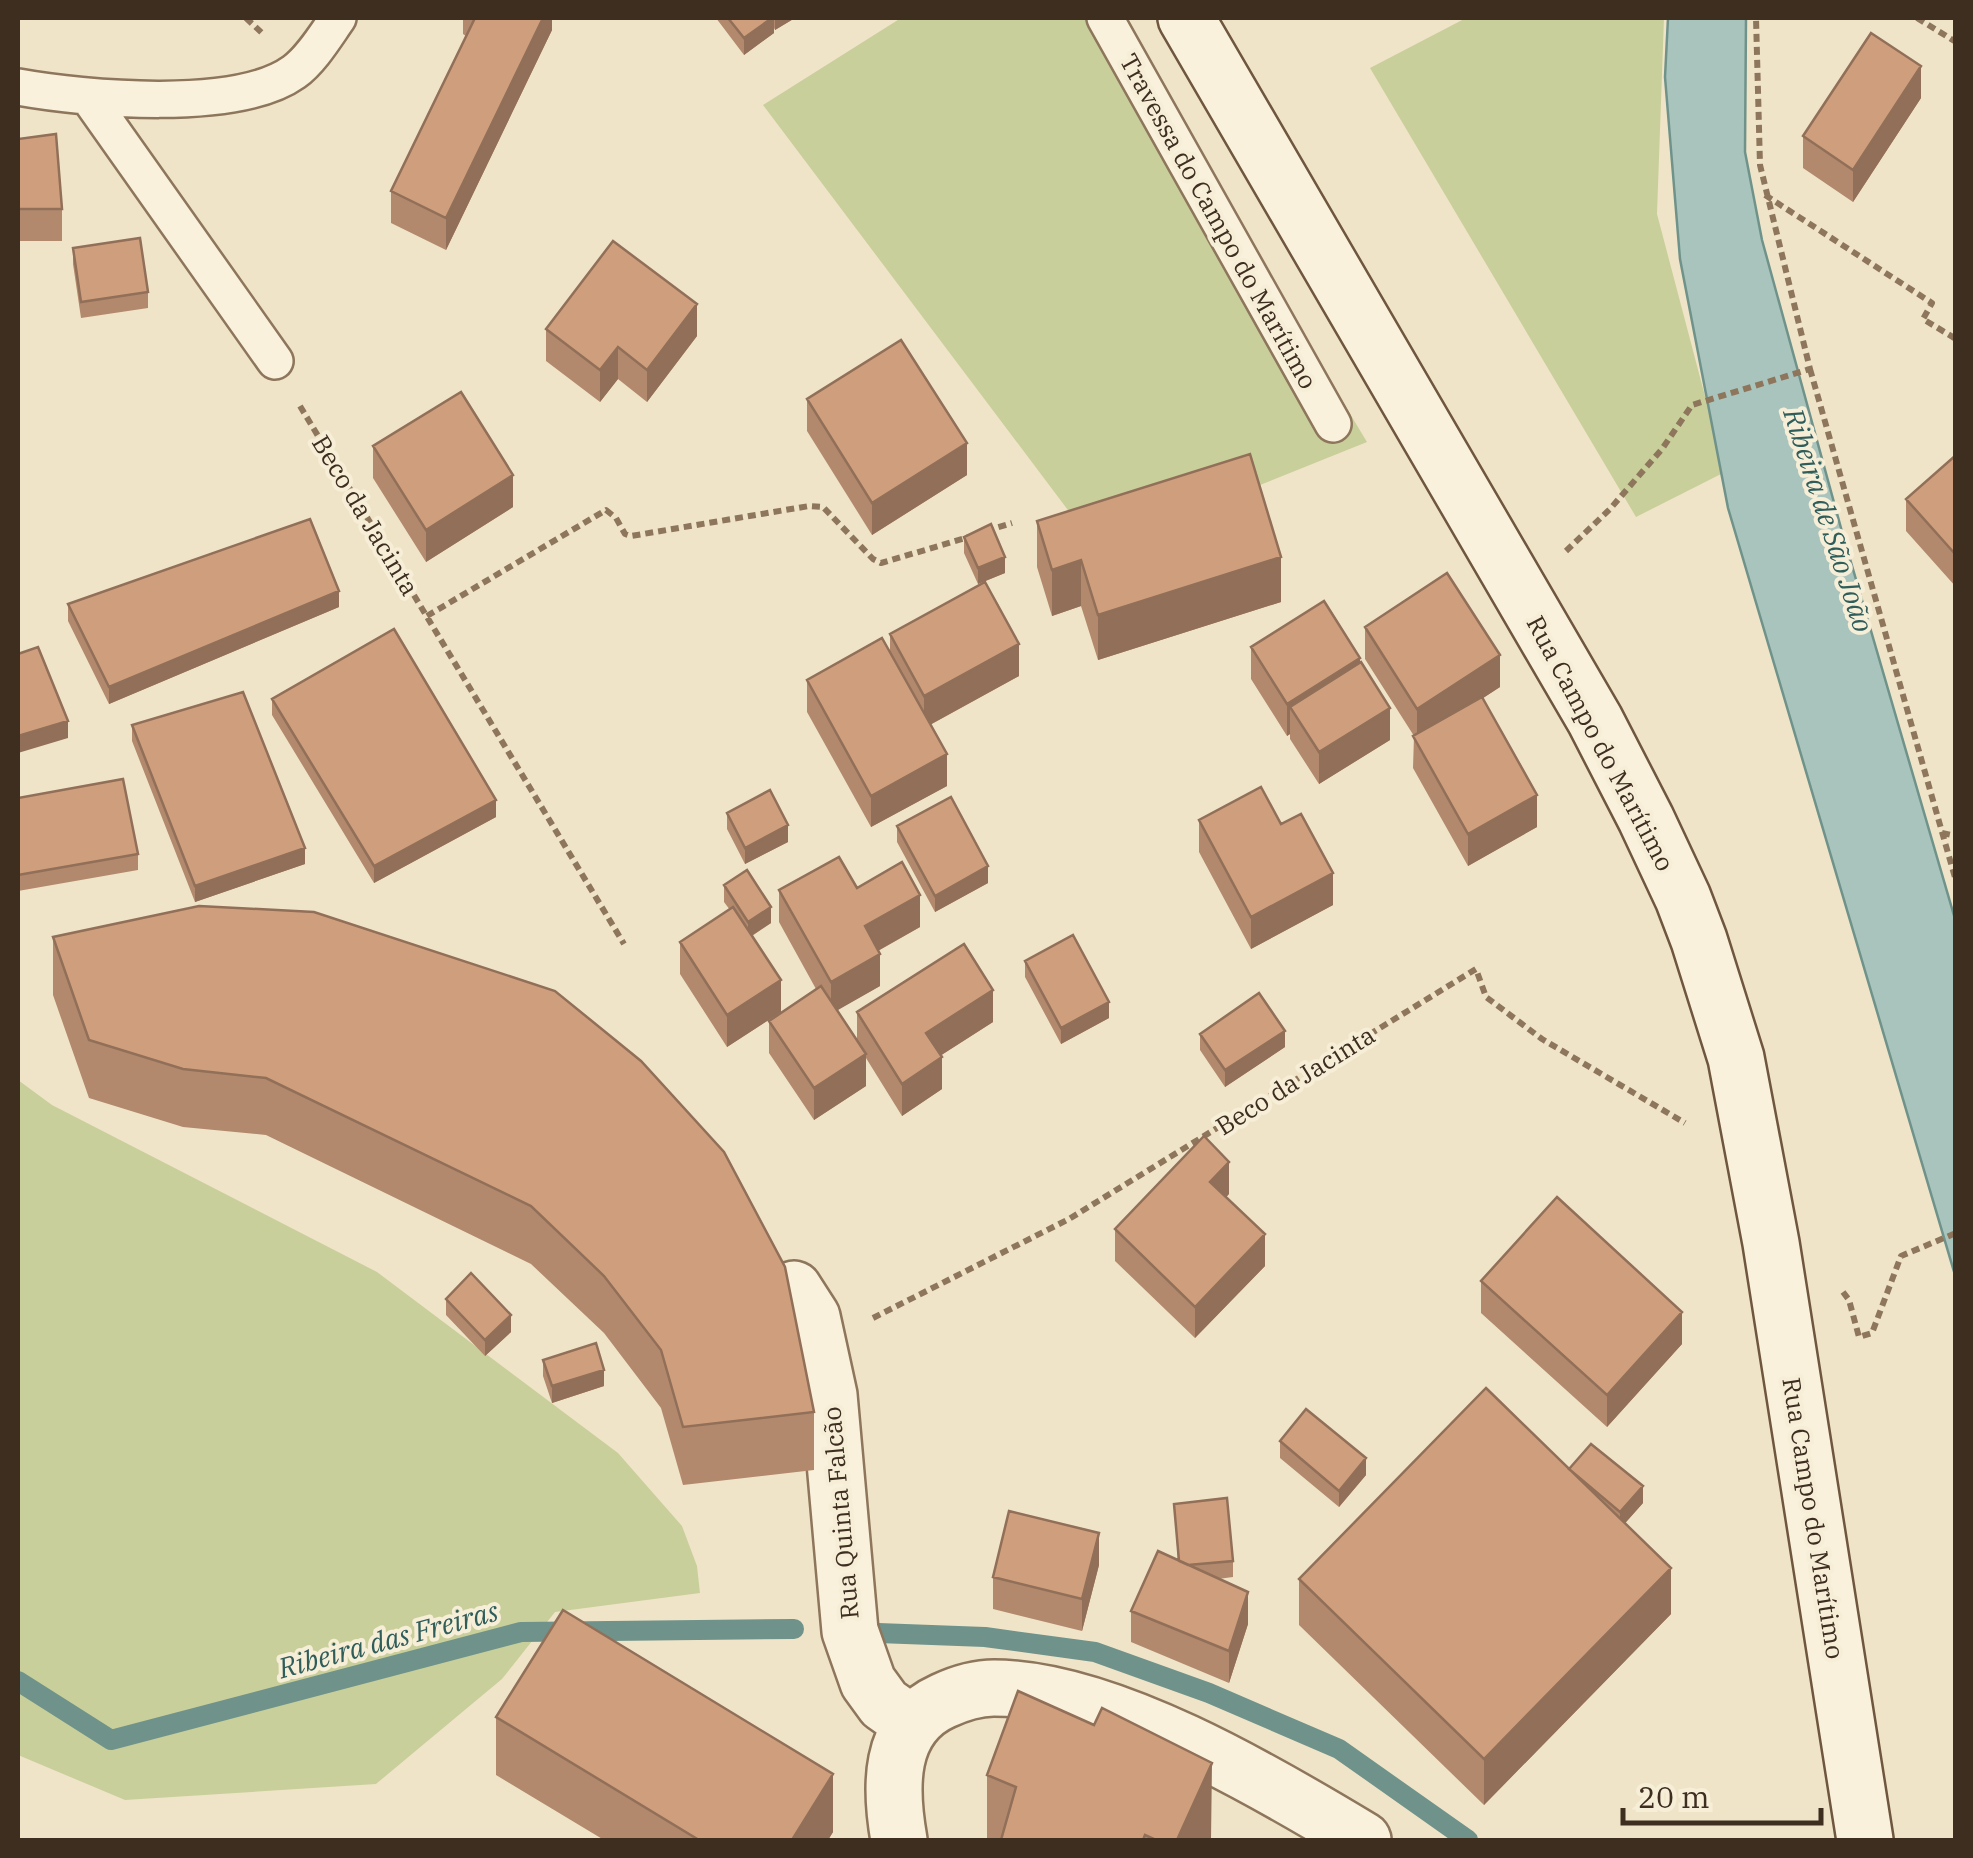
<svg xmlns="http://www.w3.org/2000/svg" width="1973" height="1858" font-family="'IBM Plex Serif',serif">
	<rect width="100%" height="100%" fill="#f0e4c8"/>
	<path fill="#c9cf9b" d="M901 18H1112L1367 442 1098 550 763 105Z
		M1466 18H1664L1657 214 1725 472 1636 517 1370 68Z
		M18 1080 52 1105 377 1272 618 1453 682 1526 697 1566 700 1593 555 1612 502 1679 376 1784 125 1800 18 1755Z"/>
	<path fill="#a9c4bc" stroke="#6f938a" stroke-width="2.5" d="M1668 18H1746L1745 152 1762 240 1841 528 1955 919V1275L1728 508 1680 259 1665 77Z"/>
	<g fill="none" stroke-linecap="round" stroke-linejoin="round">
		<path stroke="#6f938a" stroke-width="20" d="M878 1633 985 1637 1095 1652 1209 1693 1339 1749 1468 1840
			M18 1681 111 1740 521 1632 794 1629"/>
		<defs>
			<path id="lane" d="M1105 18 1333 424
				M18 87C85 99 237 113 294 72 311 60 326 35 338 18
				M89 98 275 361"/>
			<path id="street" d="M794 1289 812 1317 829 1395 850 1631 868 1682 884 1704 911 1723
				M899 1840C890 1789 887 1726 943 1701 958 1694 977 1688 994 1688 1108 1688 1267 1782 1363 1840"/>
			<path id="secondary" d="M1186 18 1595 720 1646 819 1683 898 1699 940 1736 1058 1771 1243 1865 1840"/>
		</defs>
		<use href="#lane" stroke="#8d765c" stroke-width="40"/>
		<use href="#street" stroke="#8d765c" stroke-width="60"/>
		<use href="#secondary" stroke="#6f573f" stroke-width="60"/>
		<path stroke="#8d765c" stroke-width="6" stroke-dasharray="8 5" stroke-linecap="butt" d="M246 18 262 33
			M1917 18 1956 42
			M1765 195 1932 303 1923 319 1956 339
			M1810 369 1956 881
			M300 406 624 944
			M986 531 1012 523
			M1566 551 1610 509 1662 449 1692 405 1810 369 1760 165 1756 18
			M427 616 606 510 616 518 625 534 631 536 809 506 823 507 873 559 881 563 969 537
			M1942 833 1956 836
			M1843 1292 1849 1300 1859 1337 1872 1333 1901 1256 1956 1233
			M873 1318 1069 1219 1476 969 1486 997 1542 1039 1685 1123"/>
		<use href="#lane" stroke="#faf1dc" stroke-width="35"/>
		<use href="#street" stroke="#faf1dc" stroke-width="55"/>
		<use href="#secondary" stroke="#faf1dc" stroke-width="55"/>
	</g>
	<path fill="#b2896c" d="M463 18H552V30L446 250 391 223V191L466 36 463 34Z
		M716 18H795L775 30 774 28V33L744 55Z
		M1921 98 1853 202 1803 168V136Z
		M18 139 62 209V241H18Z
		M73 248 148 292V308L81 318 73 264Z
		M546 329 697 336 647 402 618 379 600 402 546 361Z
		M807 399 967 475 872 535 807 431Z
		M373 446 513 507 426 562 373 478Z
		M1956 455V587L1906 531V499Z
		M1037 521 1281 602 1098 660 1081 606 1052 616 1037 567Z
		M964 537 1005 573 978 584 964 553Z
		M68 604 339 607 109 704 68 621Z
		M1365 627 1500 687 1483 698 1537 827 1468 866 1413 768 1414 736 1365 659Z
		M890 634 1019 676 930 725 947 786 871 827 807 712V680L890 653Z
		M1251 647 1360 663 1390 740 1319 784 1290 739V734L1287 736 1251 679Z
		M272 699 496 817 374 883 272 715Z
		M132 725 305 864 195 902 132 741Z
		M18 798 138 854V870L18 891Z
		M727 813 788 842 745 864 727 829Z
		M1199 820 1333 905 1251 949 1199 852Z
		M897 826 988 883 935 912 897 842Z
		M724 885 771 923 752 936 781 1012 727 1047 680 974V942L730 910 724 902Z
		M857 888 920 927 878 951 880 986 837 1010 857 1040V1012L993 1022 941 1055 942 1089 902 1116 866 1058V1086L814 1120 769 1053V1021L816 989 779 922V890Z
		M199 906 814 1412V1470L683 1485 661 1408 604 1333 531 1264 266 1135 183 1127 89 1098 53 995V937Z
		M1025 961 1109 1018 1061 1044 1025 977Z
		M1200 1034 1285 1047 1225 1087 1200 1050Z
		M1229 1194 1226 1197 1265 1266 1195 1338 1115 1261V1229Z
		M1481 1281 1682 1344 1607 1427 1481 1313Z
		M446 1299 511 1332 485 1356 446 1315Z
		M543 1360 604 1386 552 1403 543 1376Z
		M1280 1441 1366 1475 1339 1507 1280 1458Z
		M1569 1469 1643 1503 1625 1523 1671 1614 1484 1805 1299 1625V1579Z
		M1174 1504 1233 1561V1577L1218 1579 1248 1624 1229 1683 1131 1642V1611L1178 1561Z
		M1099 1565 1082 1631 993 1609V1577Z
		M496 1717 833 1832 828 1840H604L496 1775Z
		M987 1775 1212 1839 1211 1840H987Z"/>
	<path fill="#916f58" d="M543 18H552V30L446 250V218Z
		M772 18H774V33L744 55V38Z
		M775 18H795L775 30Z
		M1921 66V98L1853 202V170Z
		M697 304V336L647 402V370Z
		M618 347V379L600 402V370Z
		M967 443V475L872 535V503Z
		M513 475V507L426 562V530Z
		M1005 557V573L978 584V568Z
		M1281 557V602L1098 660V615Z
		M1081 560V606L1052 616V570Z
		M339 591V607L109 704V687Z
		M1019 644V676L924 728V696Z
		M1500 655V687L1417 741V709Z
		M1360 658V690L1290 707V734L1287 736V704Z
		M1390 708V740L1319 784V752Z
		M68 721V738L18 753V736Z
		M947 754V786L871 827V796Z
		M1537 795V827L1468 866V834Z
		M496 800V817L374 883V866Z
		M788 825V842L745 864V848Z
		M305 848V864L195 902V886Z
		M988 866V883L935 912V896Z
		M1333 873V905L1251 949V917Z
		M920 895V927L865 958V926Z
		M771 907V923L748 938V922Z
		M880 954V986L831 1014V982Z
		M781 980V1012L727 1047V1015Z
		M993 990V1022L926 1065V1033Z
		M1109 1002V1018L1061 1044V1028Z
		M1285 1031V1047L1225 1087V1070Z
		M866 1054V1086L814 1120V1088Z
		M942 1057V1089L902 1116V1084Z
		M1229 1162V1194L1210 1214V1182Z
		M1265 1234V1266L1195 1338V1307Z
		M1682 1312V1344L1607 1427V1395Z
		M511 1315V1332L485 1356V1340Z
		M604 1370V1386L552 1403V1386Z
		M1366 1458V1475L1339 1507V1491Z
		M1643 1486V1503L1620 1529V1512Z
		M1099 1533V1565L1082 1631V1599Z
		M1671 1568V1614L1484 1805V1759Z
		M1248 1592V1624L1229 1683V1651Z
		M1212 1763 1211 1840H1177Z
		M833 1774V1832L828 1840H792Z"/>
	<path fill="#cf9f7d" stroke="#916f58" stroke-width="2.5" d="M475 18H543L446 218 391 191Z
		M728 18H772L744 38Z
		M1871 33 1921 66 1853 170 1803 136Z
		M56 134 62 209H18V139Z
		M140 238 148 292 81 302 73 248Z
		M613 241 697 304 647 370 618 347 600 370 546 329Z
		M901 340 967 443 872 503 807 399Z
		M461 392 513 475 426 530 373 446Z
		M1250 454 1281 557 1098 615 1081 560 1052 570 1037 521Z
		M1956 455V555L1906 499Z
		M310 519 339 591 109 687 68 604Z
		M991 524 1005 557 978 568 964 537Z
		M1447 573 1500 655 1417 709 1365 627Z
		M985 582 1019 644 924 696 890 634Z
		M1324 601 1360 658 1287 704 1251 647Z
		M394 629 496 800 374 866 272 699Z
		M882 638 947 754 871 796 807 680Z
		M38 647 68 721 18 736V654Z
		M1361 662 1390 708 1319 752 1290 707Z
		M243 692 305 848 195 886 132 725Z
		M1482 697 1537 795 1468 834 1413 736Z
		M123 779 138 854 18 875V798Z
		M1261 787 1281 824 1301 814 1333 873 1251 917 1199 820Z
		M770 790 788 825 745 848 727 813Z
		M951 797 988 866 935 896 897 826Z
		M839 857 857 888 902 862 920 895 865 926 880 954 831 982 779 890Z
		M747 870 771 907 748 922 724 885Z
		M199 906 314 912 555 991 641 1061 724 1152 785 1267 814 1412 683 1427 661 1350 604 1276 531 1206 266 1078 183 1069 89 1040 53 937Z
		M733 907 781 980 727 1015 680 942Z
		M1073 935 1109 1002 1061 1028 1025 961Z
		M964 944 993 990 926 1033 942 1057 902 1084 857 1012Z
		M821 986 866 1054 814 1088 769 1021Z
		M1259 993 1285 1031 1225 1070 1200 1034Z
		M1204 1136 1229 1162 1210 1182 1265 1234 1195 1307 1115 1229Z
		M1557 1197 1682 1312 1607 1395 1481 1281Z
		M471 1273 511 1315 485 1340 446 1299Z
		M596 1343 604 1370 552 1386 543 1360Z
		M1486 1388 1671 1568 1484 1759 1299 1579Z
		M1306 1409 1366 1458 1339 1491 1280 1441Z
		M1591 1444 1643 1486 1620 1512 1569 1469Z
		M1227 1498 1233 1561 1188 1565 1179 1561 1174 1504Z
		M1009 1511 1099 1533 1082 1599 993 1577Z
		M1158 1551 1248 1592 1229 1651 1131 1611Z
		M563 1610 833 1774 792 1840H699L496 1717Z
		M1018 1691 1094 1725 1102 1708 1212 1763 1177 1840H1156L1145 1835 1143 1840H1001L1016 1787 987 1775Z"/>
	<g text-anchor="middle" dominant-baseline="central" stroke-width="8" stroke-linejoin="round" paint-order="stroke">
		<g font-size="25" fill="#3d2e20" stroke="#f7eed8">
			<text transform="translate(1219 221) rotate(61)">Travessa do Campo do Marítimo</text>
			<text transform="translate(366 515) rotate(59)">Beco da Jacinta</text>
			<text transform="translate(1601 743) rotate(62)">Rua Campo do Marítimo</text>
			<text transform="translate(1295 1080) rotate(-32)">Beco da Jacinta</text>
			<text transform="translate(840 1513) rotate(-95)">Rua Quinta Falcão</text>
			<text transform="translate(1814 1518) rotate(81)">Rua Campo do Marítimo</text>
		</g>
		<g font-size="28" font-style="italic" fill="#2f5d5a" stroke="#f7eed8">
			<text transform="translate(1829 520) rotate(72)">Ribeira de São João</text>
			<text transform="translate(388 1639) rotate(-15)">Ribeira das Freiras</text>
		</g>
	</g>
	<rect width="1973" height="1858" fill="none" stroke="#3d2e20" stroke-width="40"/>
	<path d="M1623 1808v15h198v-15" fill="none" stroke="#3d2e20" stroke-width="5"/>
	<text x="1638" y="1808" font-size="30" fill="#3d2e20" stroke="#f7eed8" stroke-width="8" paint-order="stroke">20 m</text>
</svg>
